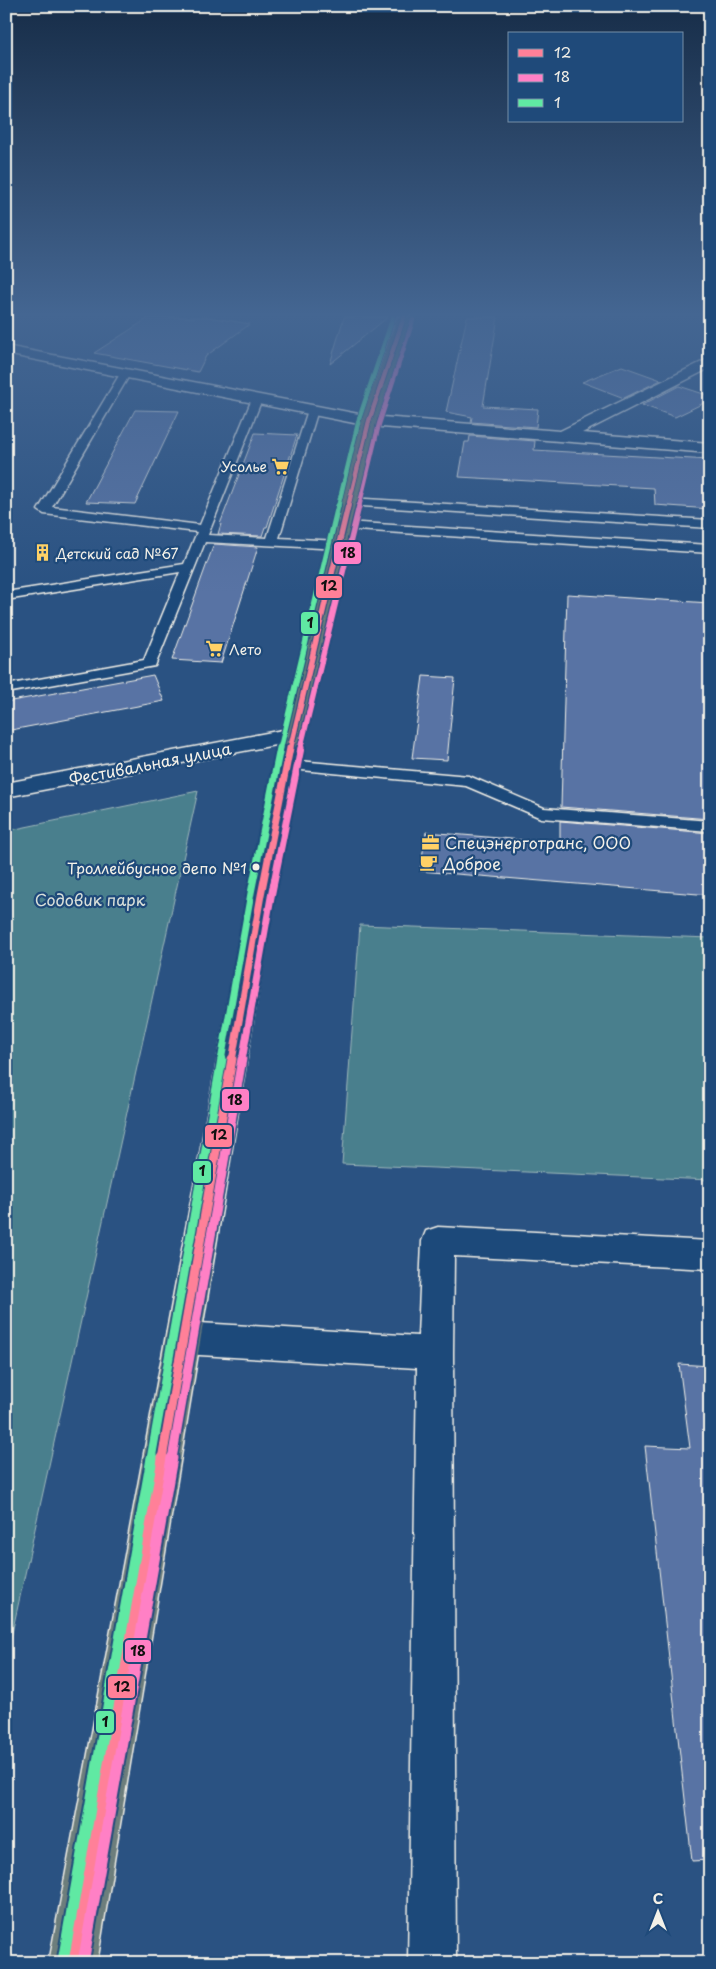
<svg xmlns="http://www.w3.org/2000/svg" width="716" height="1969" font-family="'Playpen Sans',sans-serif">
	<rect width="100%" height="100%" fill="#2a5282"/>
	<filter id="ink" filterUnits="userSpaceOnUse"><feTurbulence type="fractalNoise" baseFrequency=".02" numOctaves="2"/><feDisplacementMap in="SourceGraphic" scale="10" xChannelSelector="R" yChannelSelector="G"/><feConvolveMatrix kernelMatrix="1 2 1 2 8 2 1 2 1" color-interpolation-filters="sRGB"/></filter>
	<g filter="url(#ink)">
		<path fill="#4a7f8d" stroke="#9fb8ba" d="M198 791 6 1660V831Z
			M360 925 710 938V1180L342 1164Z"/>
		<path fill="#5873a4" stroke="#f4f1e8" d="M150 317H208L250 324 206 356 198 372 94 353Z
			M344 317H388L330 364Z
			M467 317H498L483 406 538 409 536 427 471 422 472 417 446 412Z
			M622 366 661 380 624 398 582 382Z
			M679 386 710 396V400L675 417 642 405Z
			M135 410 179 411 135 504 86 502Z
			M255 433 297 435 267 527H265L262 536 218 534 221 524H220Z
			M470 436 535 441 534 450 710 460V509L655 505 654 488 459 477 465 442H469Z
			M214 544 258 547 221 663 172 660Z
			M567 594 710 603V819L561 807Z
			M153 675 164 701 6 731V702Z
			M423 676 455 678 447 760 412 758Z
			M560 821 710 833V895L420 871 426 832 560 843Z
			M679 1364 710 1366V1860L692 1861 645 1446 690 1448Z"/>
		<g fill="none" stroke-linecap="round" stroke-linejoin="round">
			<defs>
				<path id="service" d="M125 371 130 374 52 507 200 525 252 399 257 396 262 399 208 535 267 538 308 410 313 407 318 410 279 538 340 541 346 545 340 549 205 542 155 666 6 693V685L144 660 180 572 6 600V592L184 564 197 532 44 514 38 510 120 374Z
					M350 498 710 520V528L346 505 344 502Z
					M345 522 710 545V553L341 529 339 526 341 523Z
					M287 760 469 776 544 808 710 821V831L541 818 466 786 281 768 279 765 281 762Z"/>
				<path id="minor" d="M6 346 369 416 560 431 710 358V368L582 433 710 443V453L369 426 6 354Z
					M293 728 301 730 304 735 301 740 6 797V783Z
					M438 1227 710 1241V1269L454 1256 453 1353 456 1963H408L417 1368 183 1354 171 1349 166 1338 171 1327 183 1322 418 1336 422 1241 426 1231Z"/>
				<path id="primary" d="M397 317H411L377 421 304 735 274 895 97 1963H49L248 895 282 735 361 421Z"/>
			</defs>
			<use href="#service" stroke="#f4f1e8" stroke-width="3"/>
			<use href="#minor" stroke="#f4f1e8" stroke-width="3"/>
			<use href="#primary" stroke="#f4f1e8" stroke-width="3"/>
			<use href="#service" fill="#1f4a7a" fill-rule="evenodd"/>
			<use href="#minor" fill="#1f4a7a" fill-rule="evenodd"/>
			<use href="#primary" fill="#6d7e7c" fill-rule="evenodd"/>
			<defs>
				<path id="bus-1-far4" d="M348 507 369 421 404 317"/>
				<path id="bus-1-far3" d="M290 750 348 506"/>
				<path id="bus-1-far2" d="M232 1061 261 895 290 748"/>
				<path id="bus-1-far1" d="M162 1459 232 1059"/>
				<path id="bus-1" d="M73 1963 162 1458"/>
				<path id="bus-2-far4" d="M359 507 379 424 413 320"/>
				<path id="bus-2-far3" d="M300 750 359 506"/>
				<path id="bus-2-far2" d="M242 1061 271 897 301 748"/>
				<path id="bus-2-far1" d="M172 1459 242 1059"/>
				<path id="bus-2" d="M83 1963 172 1458"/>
				<path id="bus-3-far4" d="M338 507 359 419 393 317"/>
				<path id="bus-3-far3" d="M280 750 338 506"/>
				<path id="bus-3-far2" d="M221 1061 251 893 280 748"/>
				<path id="bus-3-far1" d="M151 1459 222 1059"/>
				<path id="bus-3" d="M63 1961 152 1458"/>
			</defs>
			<use href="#bus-1-far4" stroke="#1f4a7a" stroke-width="6"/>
			<use href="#bus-1-far3" stroke="#1f4a7a" stroke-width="8"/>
			<use href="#bus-1-far2" stroke="#1f4a7a" stroke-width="11"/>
			<use href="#bus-1-far1" stroke="#1f4a7a" stroke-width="12"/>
			<use href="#bus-1" stroke="#1f4a7a" stroke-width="15"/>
			<use href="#bus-2-far4" stroke="#1f4a7a" stroke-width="6"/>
			<use href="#bus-2-far3" stroke="#1f4a7a" stroke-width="8"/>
			<use href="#bus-2-far2" stroke="#1f4a7a" stroke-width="11"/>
			<use href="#bus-2-far1" stroke="#1f4a7a" stroke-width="12"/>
			<use href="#bus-2" stroke="#1f4a7a" stroke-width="15"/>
			<use href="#bus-3-far4" stroke="#1f4a7a" stroke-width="6"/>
			<use href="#bus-3-far3" stroke="#1f4a7a" stroke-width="8"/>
			<use href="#bus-3-far2" stroke="#1f4a7a" stroke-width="11"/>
			<use href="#bus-3-far1" stroke="#1f4a7a" stroke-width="12"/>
			<use href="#bus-3" stroke="#1f4a7a" stroke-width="15"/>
			<use href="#bus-1-far4" stroke="#ff8098" stroke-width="4.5"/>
			<use href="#bus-1-far3" stroke="#ff8098" stroke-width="5.5"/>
			<use href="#bus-1-far2" stroke="#ff8098" stroke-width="7"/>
			<use href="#bus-1-far1" stroke="#ff8098" stroke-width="9"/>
			<use href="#bus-1" stroke="#ff8098" stroke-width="11"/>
			<use href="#bus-2-far4" stroke="#ff80c5" stroke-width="4.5"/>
			<use href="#bus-2-far3" stroke="#ff80c5" stroke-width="5.5"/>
			<use href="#bus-2-far2" stroke="#ff80c5" stroke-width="7"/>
			<use href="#bus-2-far1" stroke="#ff80c5" stroke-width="9"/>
			<use href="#bus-2" stroke="#ff80c5" stroke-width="11"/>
			<use href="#bus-3-far4" stroke="#60e9a3" stroke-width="4.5"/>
			<use href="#bus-3-far3" stroke="#60e9a3" stroke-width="5.5"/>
			<use href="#bus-3-far2" stroke="#60e9a3" stroke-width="7"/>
			<use href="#bus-3-far1" stroke="#60e9a3" stroke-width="9"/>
			<use href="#bus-3" stroke="#60e9a3" stroke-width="11"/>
		</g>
	</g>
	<linearGradient id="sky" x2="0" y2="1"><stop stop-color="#172d48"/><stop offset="0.53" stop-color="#446692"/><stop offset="1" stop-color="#446692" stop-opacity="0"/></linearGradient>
	<rect width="716" height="593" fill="url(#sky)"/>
	<defs>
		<symbol id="supermarket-bare" viewBox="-9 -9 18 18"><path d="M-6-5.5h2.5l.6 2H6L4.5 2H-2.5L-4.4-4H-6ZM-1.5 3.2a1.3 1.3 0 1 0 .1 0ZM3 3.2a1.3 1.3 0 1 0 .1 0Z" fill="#ffd166" stroke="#1f4a7a" stroke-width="2.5" paint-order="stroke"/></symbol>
		<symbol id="building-bare" viewBox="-9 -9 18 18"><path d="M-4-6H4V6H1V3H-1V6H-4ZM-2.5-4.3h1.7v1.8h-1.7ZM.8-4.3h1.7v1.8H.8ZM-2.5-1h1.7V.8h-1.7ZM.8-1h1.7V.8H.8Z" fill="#ffd166" stroke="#1f4a7a" stroke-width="2.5" paint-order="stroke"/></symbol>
		<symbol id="office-bare" viewBox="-9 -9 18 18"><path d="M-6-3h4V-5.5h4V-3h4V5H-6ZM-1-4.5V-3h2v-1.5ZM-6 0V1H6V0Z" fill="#ffd166" stroke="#1f4a7a" stroke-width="2.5" paint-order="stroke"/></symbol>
		<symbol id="cafe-bare" viewBox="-9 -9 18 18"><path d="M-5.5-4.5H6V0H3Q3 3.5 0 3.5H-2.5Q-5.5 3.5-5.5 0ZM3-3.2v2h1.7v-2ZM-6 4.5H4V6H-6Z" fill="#ffd166" stroke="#1f4a7a" stroke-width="2.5" paint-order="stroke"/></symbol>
	</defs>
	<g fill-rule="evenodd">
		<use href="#supermarket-bare" x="268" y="454" width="25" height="25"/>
		<use href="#building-bare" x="30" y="540" width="25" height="25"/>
		<use href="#supermarket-bare" x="202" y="636" width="25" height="25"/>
		<use href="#office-bare" x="418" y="830" width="25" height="25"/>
		<use href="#cafe-bare" x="416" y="850" width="25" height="25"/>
	</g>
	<circle fill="#f4f1e8" stroke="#1f4a7a" stroke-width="2" cx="256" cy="867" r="4.5"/>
	<g text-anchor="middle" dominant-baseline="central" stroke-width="4.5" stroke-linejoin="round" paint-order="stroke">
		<g font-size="14" fill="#f4f1e8" stroke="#1f4a7a" text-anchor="start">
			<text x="267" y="466" text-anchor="end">Усолье</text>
			<text x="56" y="553">Детский сад №67</text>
			<text x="229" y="649">Лето</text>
		</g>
		<g font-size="15" fill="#f4f1e8" stroke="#1f4a7a" text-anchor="end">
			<text x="247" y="867">Троллейбусное депо №1</text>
		</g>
		<g font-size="16" fill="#f4f1e8" stroke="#1f4a7a">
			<text transform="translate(150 763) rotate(-11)">Фестивальная улица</text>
		</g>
		<g font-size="16" fill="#f4f1e8" stroke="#1f4a7a" text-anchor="start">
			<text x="445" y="842">Спецэнерготранс, ООО</text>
			<text x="443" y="863">Доброе</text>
		</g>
		<g font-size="16" fill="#dae0da" stroke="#1f4a7a">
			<text x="90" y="899">Содовик парк</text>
		</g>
	</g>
	<g stroke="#1f4a7a" stroke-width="2">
		<rect x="333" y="541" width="29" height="24" rx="5" fill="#ff80c5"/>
		<rect x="315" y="575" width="28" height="24" rx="5" fill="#ff8098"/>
		<rect x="300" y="611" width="19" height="24" rx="5" fill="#60e9a3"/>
		<rect x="221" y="1088" width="29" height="24" rx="5" fill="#ff80c5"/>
		<rect x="204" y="1124" width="29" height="24" rx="5" fill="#ff8098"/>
		<rect x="192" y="1160" width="20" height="24" rx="5" fill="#60e9a3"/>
		<rect x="124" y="1639" width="28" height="24" rx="5" fill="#ff80c5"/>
		<rect x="107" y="1675" width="29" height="24" rx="5" fill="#ff8098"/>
		<rect x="95" y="1710" width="20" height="24" rx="5" fill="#60e9a3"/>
	</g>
	<g font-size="14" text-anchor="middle" font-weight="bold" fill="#111">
		<text x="348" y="558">18</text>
		<text x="329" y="591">12</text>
		<text x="310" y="628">1</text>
		<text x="235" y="1105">18</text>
		<text x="219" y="1140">12</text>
		<text x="202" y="1176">1</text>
		<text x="138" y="1656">18</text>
		<text x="122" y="1692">12</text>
		<text x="105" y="1727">1</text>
	</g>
	<rect width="716" height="1969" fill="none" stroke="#1f4a7a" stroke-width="25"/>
	<rect x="12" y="12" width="691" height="1944" fill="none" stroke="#f4f1e8" stroke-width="2" filter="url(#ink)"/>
	<rect x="508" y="32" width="175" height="90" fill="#1f4a7a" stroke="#748da6"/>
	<rect x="518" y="49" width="25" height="8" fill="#ff8098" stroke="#748da6"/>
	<text x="554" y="58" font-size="15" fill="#f4f1e8">12</text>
	<rect x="518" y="74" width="25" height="8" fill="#ff80c5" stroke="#748da6"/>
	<text x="554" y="82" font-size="15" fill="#f4f1e8">18</text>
	<rect x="518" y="99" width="25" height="8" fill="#60e9a3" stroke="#748da6"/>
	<text x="554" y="108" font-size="15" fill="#f4f1e8">1</text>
	<g transform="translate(658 1912)" stroke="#1f4a7a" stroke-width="4" paint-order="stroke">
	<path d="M0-4L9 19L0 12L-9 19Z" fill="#f4f1e8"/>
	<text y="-8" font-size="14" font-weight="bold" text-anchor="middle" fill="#f4f1e8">С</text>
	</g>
</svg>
